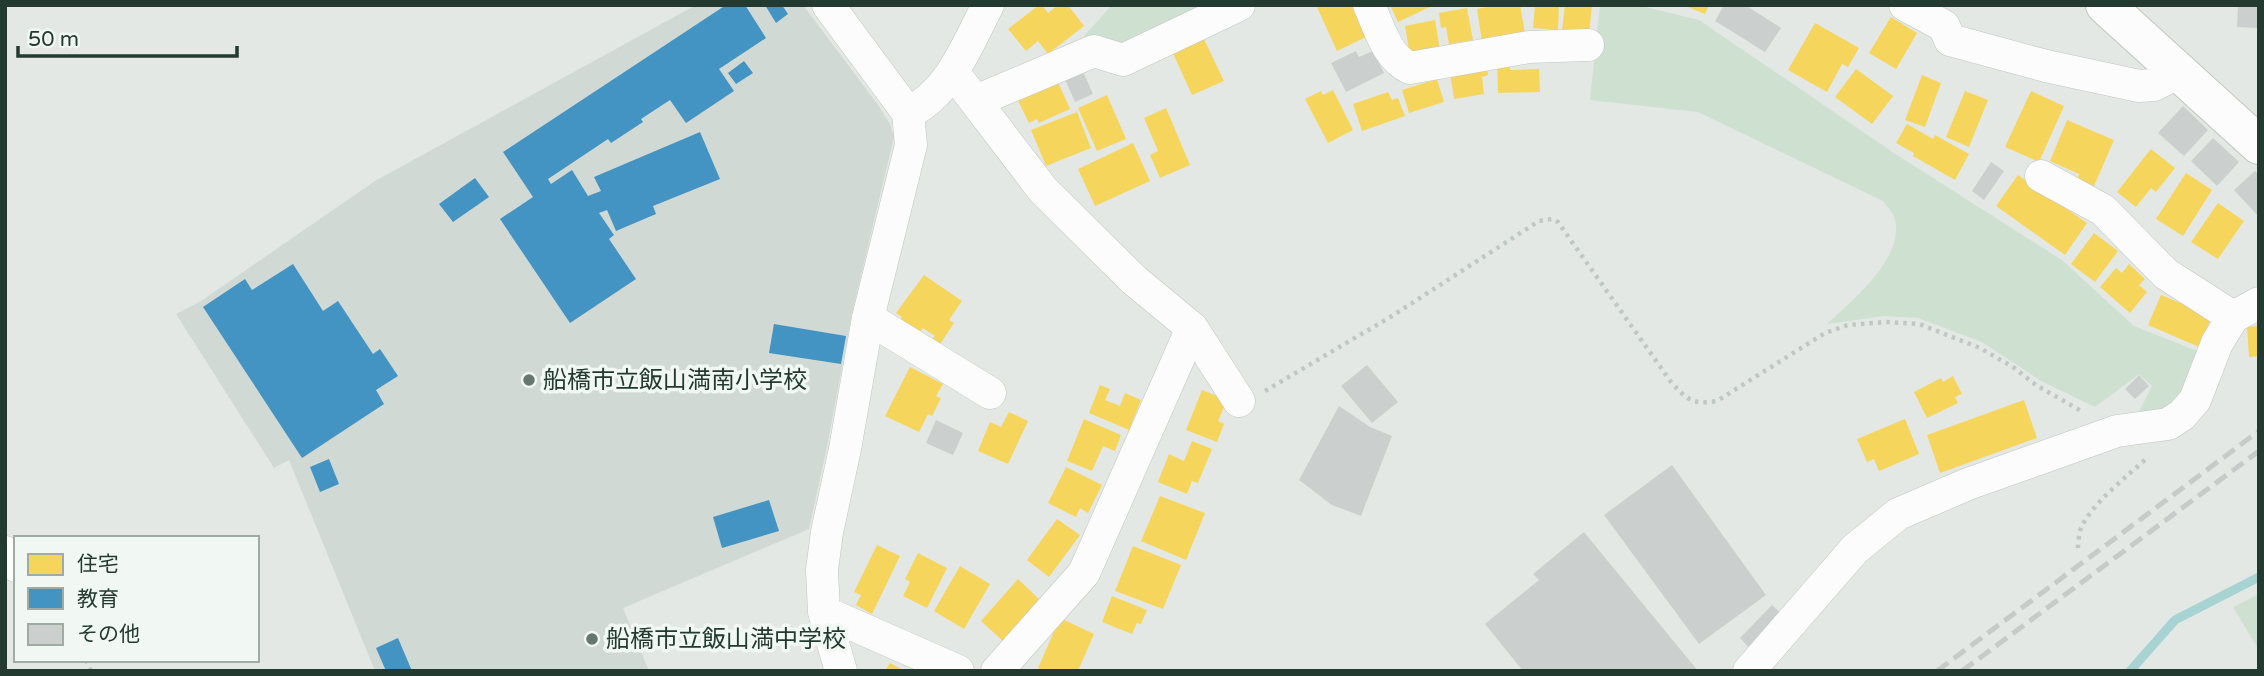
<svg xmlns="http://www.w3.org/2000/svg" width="2264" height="676" font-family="'Varela Round','Noto Sans JP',sans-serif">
	<rect width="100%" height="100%" fill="#e3e8e5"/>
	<path fill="#d1d9d4" d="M696 5H803L878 105 890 124 894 137 852 313 827 447 809 529 623 608 649 671H375L289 460 274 468 176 314 201 301 375 181Z"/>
	<path fill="#cee0d0" d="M1112 5H1215L1122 48 1093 47 1084 36Z
		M1600 5H1637L1699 20 1897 155 2062 260 2134 326 2205 354 2169 415 2134 422 2152 386 2139 374 2095 407 2041 381 1982 342 1918 318 1884 316 1827 324C1852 301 1904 258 1895 220 1894 213 1887 207 1883 201L1698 112 1590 100Z
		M2259 594V650L2233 607Z"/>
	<path fill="#f6d55c" d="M1039 5H1042L1048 13 1058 5H1068L1084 26 1048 54 1038 41 1026 51 1008 29Z
		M1316 5H1352L1366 37 1337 51Z
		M1390 5H1434L1398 22Z
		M1498 5H1520L1525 33 1482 41 1477 9Z
		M1535 5H1559L1558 30 1533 28Z
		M1565 5H1592L1589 33 1562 30Z
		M1683 5H1709L1705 14Z
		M1467 8 1473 40 1449 44 1446 27 1441 28 1439 13Z
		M1891 17 1917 33 1896 69 1869 53Z
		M1435 20 1440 50 1410 55 1405 26Z
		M1815 23 1859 48 1848 67 1842 64 1827 92 1788 70Z
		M1202 35 1224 81 1192 95 1171 49Z
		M1510 62V70L1539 69 1540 92 1498 93 1497 63Z
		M1487 67 1488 75 1482 77 1484 94 1454 99 1450 73Z
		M1856 69 1893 96 1872 124 1835 97Z
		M1922 75 1941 83 1925 127 1905 120Z
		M1437 79 1444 102 1409 113 1402 90Z
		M1057 80 1070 109 1039 123 1037 119 1029 123 1017 99Z
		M1333 90 1353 130 1328 143 1305 99 1321 91 1323 95Z
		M1965 91 1988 100 1969 147 1946 137Z
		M2031 91 2064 106 2039 162 2005 147Z
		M1388 92 1392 100 1398 98 1405 116 1362 131 1353 104Z
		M1107 95 1126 139 1097 151 1078 108Z
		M1166 108 1190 165 1160 178 1150 155 1158 151 1144 118Z
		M1077 112 1091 148 1046 166 1031 130Z
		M2067 120 2114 140 2094 186 2077 179 2079 174 2050 161Z
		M1907 124 1933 139 1935 135 1969 154 1955 180 1913 156 1914 153 1896 143Z
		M1133 143 1150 181 1095 206 1078 169Z
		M2151 149 2175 168 2156 192 2151 188 2136 207 2117 192Z
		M2186 173 2212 190 2183 236 2156 219Z
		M2018 175 2087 223 2065 255 1996 206Z
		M2218 203 2244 221 2218 259 2191 242Z
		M2094 233 2118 251 2095 282 2071 264Z
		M2129 264 2145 279 2139 285 2147 292 2130 313 2100 287 2116 268 2122 273Z
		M924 275 962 301 949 320 954 323 940 344 932 339 935 336 923 328 918 335 899 322 902 317 896 313Z
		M2161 295 2212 316 2199 347 2148 325Z
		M2259 326V356L2249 357 2247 327Z
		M910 367 943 384 936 396 941 398 932 416 928 414 919 432 885 416Z
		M1953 376 1962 394 1955 397 1958 403 1927 418 1914 392 1941 378 1943 382Z
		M1100 385 1110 389 1105 400 1120 406 1125 393 1141 400 1129 430 1089 413Z
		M1202 390 1227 400 1218 421 1224 424 1217 442 1186 430Z
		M2024 400 2037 438 1940 473 1927 435Z
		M1009 412 1028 421 1008 464 978 451 990 422 1001 427Z
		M1084 419 1121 435 1115 451 1103 446 1092 471 1067 461Z
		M1905 419 1919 454 1879 471 1874 459 1867 462 1857 439Z
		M1192 441 1212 449 1198 483 1192 481 1187 494 1158 482 1169 454 1184 461Z
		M1066 467 1102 485 1088 513 1080 508 1076 517 1048 503Z
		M1160 496 1205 513 1186 560 1141 541Z
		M1057 519 1080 535 1049 577 1027 560Z
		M877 545 900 556 872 614 856 605 861 595 854 592Z
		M1133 546 1181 565 1163 609 1115 591Z
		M918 553 947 568 927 608 903 596 910 582 905 579Z
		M960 566 990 584 964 629 934 611Z
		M1018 579 1040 600 1004 642 981 621Z
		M1112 596 1147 610 1141 624 1137 623 1132 634 1102 622Z
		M1060 618 1094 634 1078 671H1044L1038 668Z
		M890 663 905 671H885Z"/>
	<path fill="#4393c3" d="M726 5H745L766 38 719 69 734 91 686 123 670 100 641 119 643 122 611 143 608 139 548 179 551 184 572 170 588 196 601 191 594 177 700 132 720 179 653 206 656 214 616 231 607 210 599 213 614 235 609 239 636 279 570 323 500 219 533 197 503 152Z
		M765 5H782L788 14 776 23Z
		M744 61 753 73 736 84 728 73Z
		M475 178 489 197 453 222 439 204Z
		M293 264 323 311 338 301 373 354 380 349 398 376 376 390 384 404 302 458 203 307 245 279 252 290Z
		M774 324 846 336 841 364 769 353Z
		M329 459 339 484 320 492 310 467Z
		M769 500 779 531 722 548 713 517Z
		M398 638 412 671H386L376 648Z"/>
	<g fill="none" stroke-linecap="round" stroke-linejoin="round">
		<path stroke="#a7d4d2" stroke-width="9" d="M2130 671 2175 620 2259 577"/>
	</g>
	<path fill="#cbcfcd" d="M1724 5H1745L1781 28 1765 52 1715 21Z
		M2238 5H2259V28L2237 27Z
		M1356 51 1359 57 1373 51 1384 73 1346 92 1331 63Z
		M1082 69 1093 94 1075 102 1064 77Z
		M2183 106 2208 130 2184 156 2158 133Z
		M2213 138 2239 162 2217 186 2191 161Z
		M1991 162 2004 171 1984 200 1972 191Z
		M2255 171 2259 175V217L2234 190Z
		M1367 365 1398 402 1372 423 1341 386Z
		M2139 375 2149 386 2135 399 2125 389Z
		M1339 406 1370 427 1392 436 1361 516 1332 505 1299 480Z
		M936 420 963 433 953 455 926 443Z
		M1672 465 1766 595 1699 644 1604 515Z
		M1584 532 1698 671H1523L1485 624 1539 580 1533 574Z
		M1772 605 1786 618 1753 652 1740 638Z"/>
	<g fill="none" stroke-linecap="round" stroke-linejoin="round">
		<defs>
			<path id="street" d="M828 5 908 113 911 145 868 318 845 449 827 532 822 570 824 612 841 671
				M1369 5C1379 27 1387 58 1410 68L1529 47 1588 45
				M1905 5 1944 26 1950 40 2046 66 2139 86 2154 85 2179 72
				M953 72 1043 190 1134 280 1192 328 1239 401
				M976 101 1094 51 1123 60 1239 5
				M908 113C950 93 967 45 988 5
				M2041 176 2103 210 2166 274 2233 317
				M868 318 990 393
				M5 552 16 566
				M824 612 958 671
				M997 671 1084 573 1192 328
				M1749 671 1855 549 1898 514 1968 484 2117 431 2168 424 2182 415 2195 400 2217 343 2233 317 2259 303"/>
			<path id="secondary" d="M2105 5 2259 145"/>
		</defs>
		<use href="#street" stroke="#c0c5c2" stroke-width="33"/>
		<use href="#secondary" stroke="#c0c6c2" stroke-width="40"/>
		<path stroke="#c0c8c4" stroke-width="4.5" stroke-dasharray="3.5 5" stroke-linecap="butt" d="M1265 391 1392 316 1539 221 1552 219 1558 222 1671 382C1687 400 1693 405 1717 401L1825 333 1848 325 1886 322 1919 324 1980 348 2013 367 2036 385 2083 412
			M2078 548C2078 543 2079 536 2080 531 2089 505 2128 476 2148 457
			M86 660 91 671"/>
		<use href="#street" stroke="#fbfcfb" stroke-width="32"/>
		<use href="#secondary" stroke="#fbfcfb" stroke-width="38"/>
		<path stroke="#c6cac8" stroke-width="5" stroke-dasharray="14 7" stroke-linecap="butt" d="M1937 671 2259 431
			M1962 671 2259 451"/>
	</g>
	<g fill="#66776f" stroke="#f1f7f3" stroke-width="2.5">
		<circle cx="529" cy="380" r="7"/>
		<circle cx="592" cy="639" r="7"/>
	</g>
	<g text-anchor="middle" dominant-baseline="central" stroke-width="7" stroke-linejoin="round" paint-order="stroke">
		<g font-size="24" fill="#233a30" stroke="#f1f7f3" text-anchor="start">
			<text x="543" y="380">船橋市立飯山満南小学校</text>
			<text x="606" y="639">船橋市立飯山満中学校</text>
		</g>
	</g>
	<rect width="2264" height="676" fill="none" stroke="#233a30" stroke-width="14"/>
	<rect x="14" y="536" width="245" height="126" fill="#f1f7f3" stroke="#9faba5" stroke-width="2"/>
	<rect x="28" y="554" width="35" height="21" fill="#f6d55c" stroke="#9faba5" stroke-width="2"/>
	<text x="77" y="571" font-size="21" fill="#233a30">住宅</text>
	<rect x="28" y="588" width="35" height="21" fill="#4393c3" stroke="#9faba5" stroke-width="2"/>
	<text x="77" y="606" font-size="21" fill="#233a30">教育</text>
	<rect x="28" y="624" width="35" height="21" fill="#cbcfcd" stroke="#9faba5" stroke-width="2"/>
	<text x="77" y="641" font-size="21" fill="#233a30">その他</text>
	<path d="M18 46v10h219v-10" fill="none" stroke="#233a30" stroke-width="3.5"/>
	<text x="28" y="46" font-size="21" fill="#233a30" stroke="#f1f7f3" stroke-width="5" paint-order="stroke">50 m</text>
</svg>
